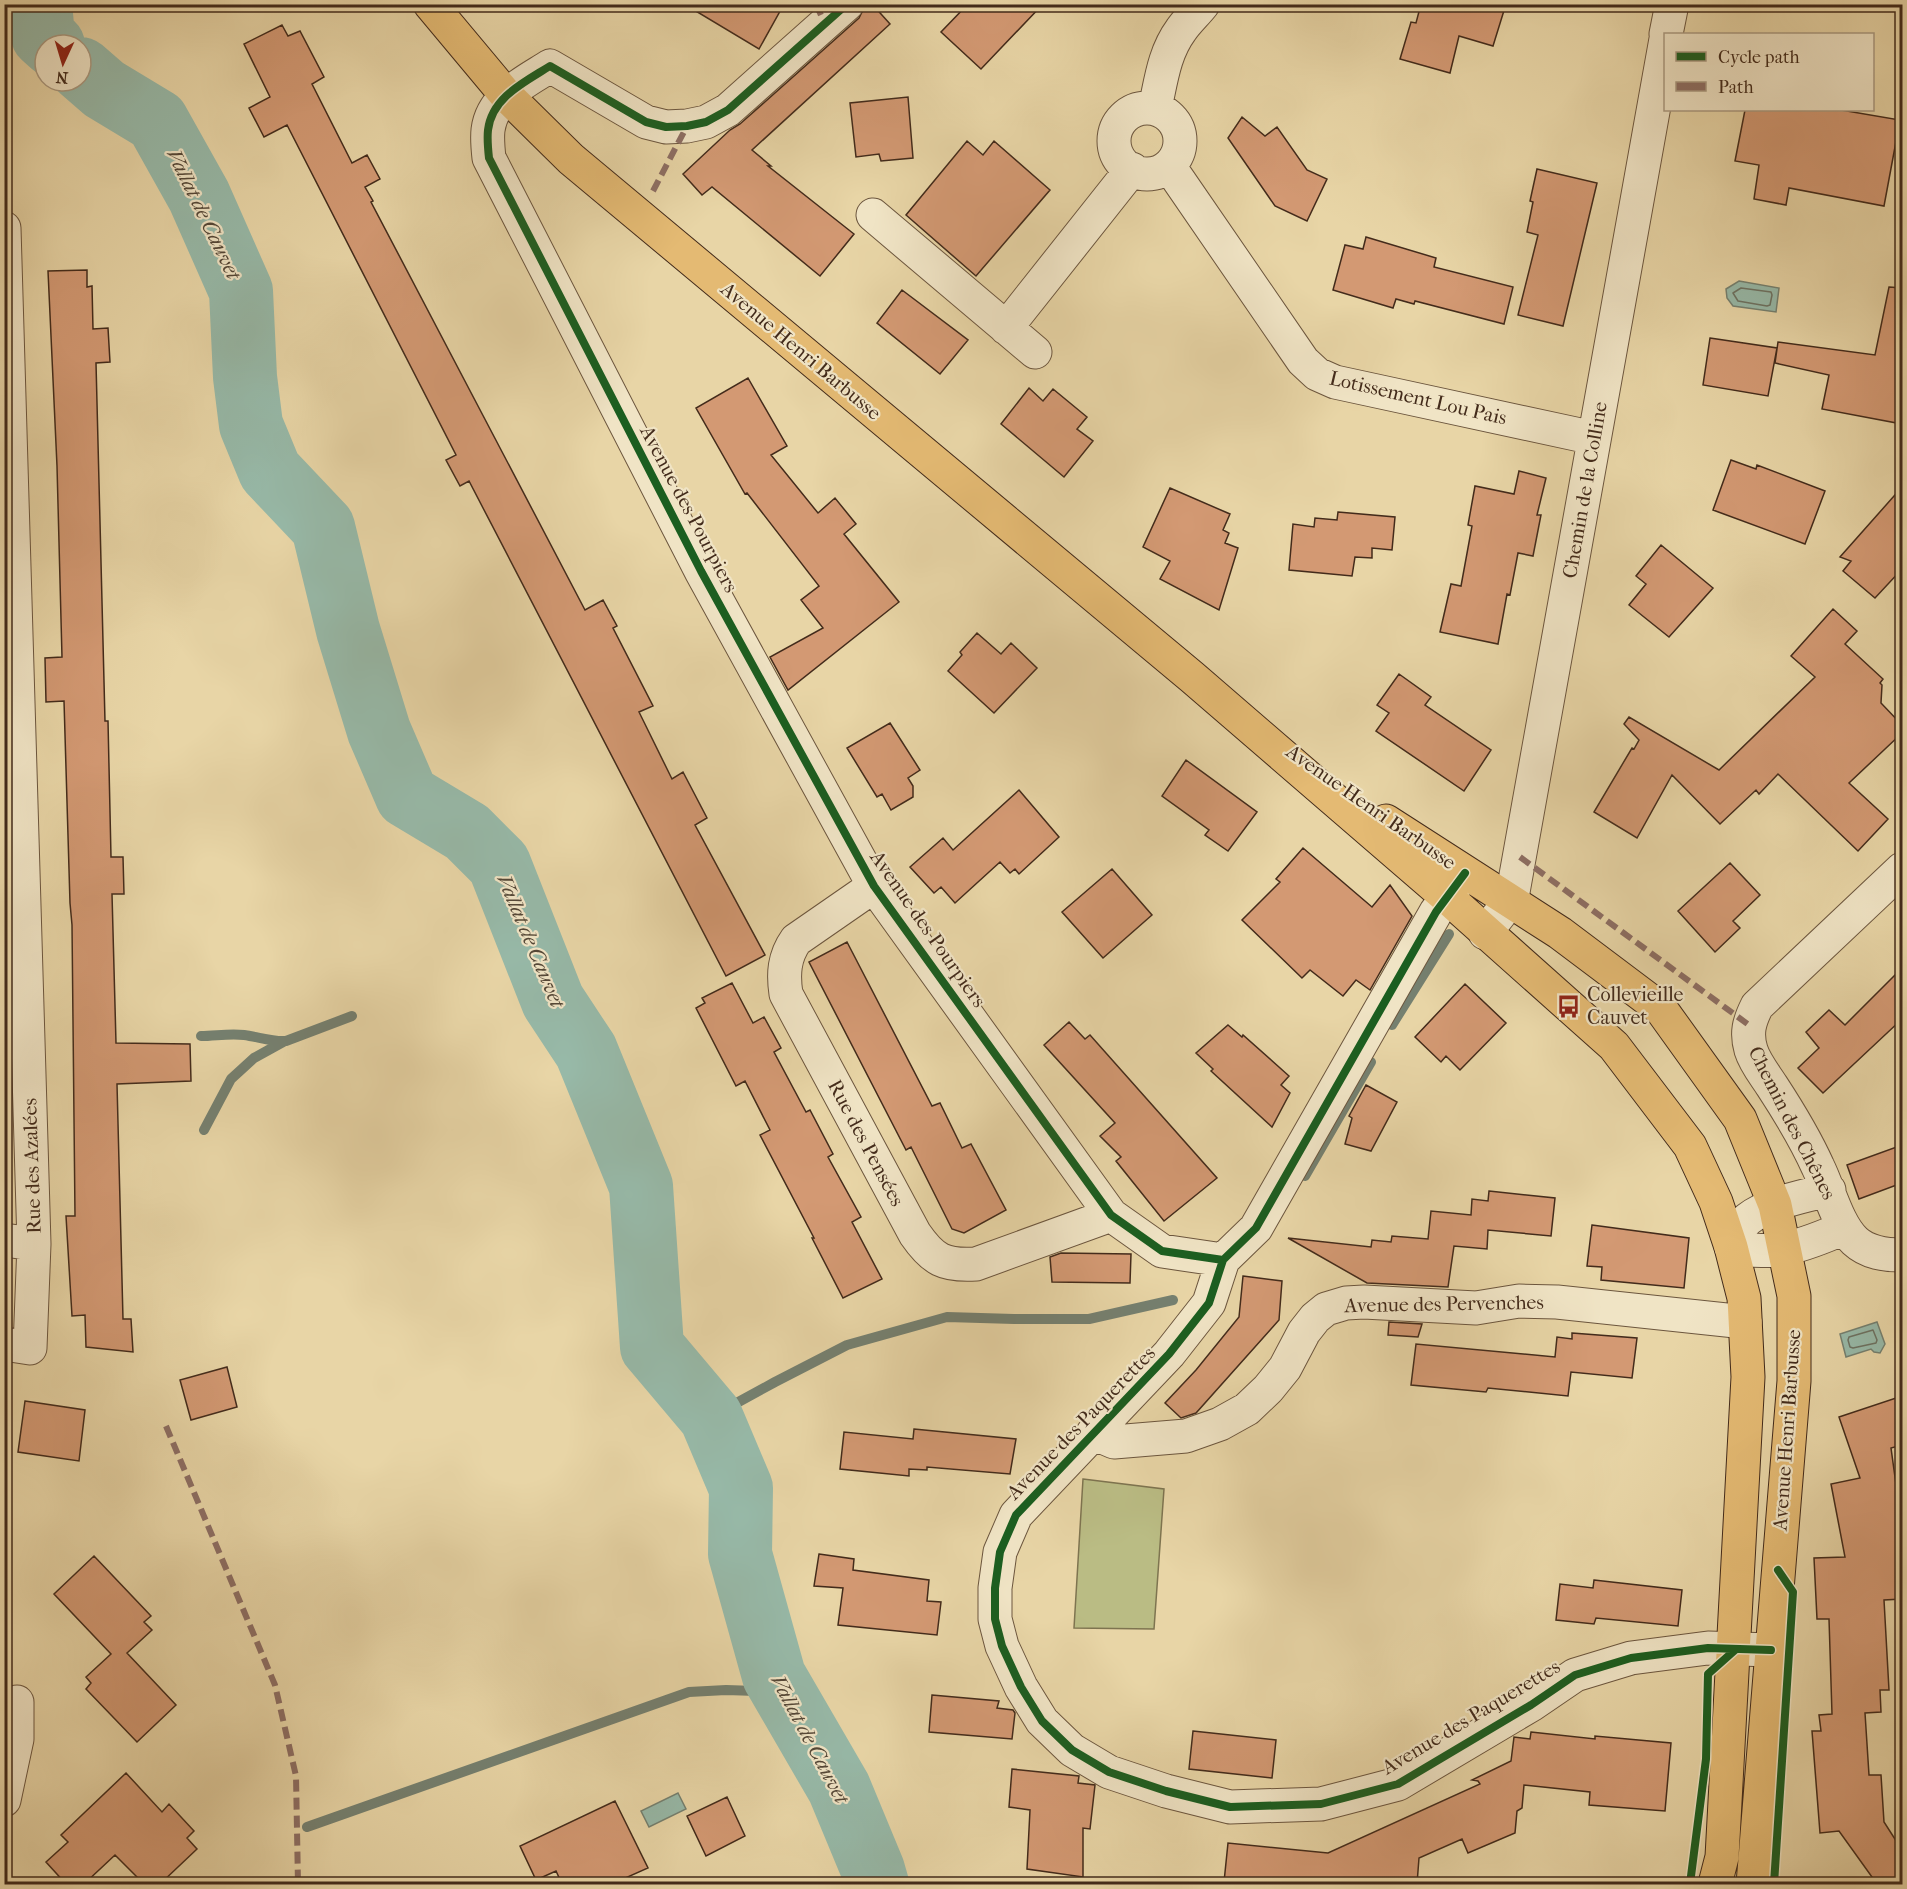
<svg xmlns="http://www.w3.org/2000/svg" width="1907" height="1889" font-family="'IM FELL French Canon',serif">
	<rect width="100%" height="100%" fill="#e8d5a6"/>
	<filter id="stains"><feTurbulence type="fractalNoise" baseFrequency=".00333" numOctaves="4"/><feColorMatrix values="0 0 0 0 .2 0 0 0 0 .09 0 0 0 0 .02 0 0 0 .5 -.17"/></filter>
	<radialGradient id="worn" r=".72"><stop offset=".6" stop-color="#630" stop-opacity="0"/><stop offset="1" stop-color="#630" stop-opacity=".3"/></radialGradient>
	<path fill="#babc84" stroke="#7e7450" stroke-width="1.5" d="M1083 1479 1164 1489 1154 1629 1074 1628Z"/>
	<path fill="#97b9a8" stroke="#758070" stroke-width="1.5" d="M1739 281 1779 288 1776 312 1733 306 1727 298 1726 289Z
		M1877 1322 1885 1344 1880 1353 1874 1352 1871 1349 1846 1357 1840 1334Z
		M678 1793 686 1809 649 1827 641 1811Z"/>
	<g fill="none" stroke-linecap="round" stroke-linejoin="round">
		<path stroke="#6d7262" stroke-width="1.5" d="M1741 288 1771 292 1772 295 1770 305 1767 306 1738 301 1733 293Z
			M1873 1330 1877 1340 1876 1343 1853 1348 1850 1347 1848 1340 1849 1337Z"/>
		<path stroke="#758070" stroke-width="10" d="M1392 1025 1449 934
			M201 1036C215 1036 230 1033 244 1035 259 1037 272 1042 286 1041L352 1016
			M204 1130 231 1079 254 1058 283 1042
			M1305 1176 1371 1062
			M711 1417 775 1382 847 1345 947 1317 1014 1319H1089L1173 1300
			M307 1827 689 1692 726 1690 783 1692"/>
		<path stroke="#97b9a8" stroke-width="64" d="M40 4 43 36 53 45
			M81 69 104 89 157 121 199 196 241 291 245 377 251 425 270 471 323 527 348 630 379 731 407 796 467 832 499 864 553 1001 586 1051 641 1186 652 1347 711 1417 741 1488 740 1554 774 1676 839 1788 873 1870 877 1884"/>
	</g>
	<path fill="#d39973" stroke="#432b1b" stroke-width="1.5" d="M684 4H784L759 49Z
		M866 4H872L890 24 752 150 771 166H768L854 234 820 276 712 187 702 195 683 174 730 130 740 124 859 18Z
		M968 4H1043L981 69 941 32Z
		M1421 4H1506L1493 46 1459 36 1450 73 1400 59 1411 22 1416 23Z
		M282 25 288 36 300 31 324 77 312 84 352 163 367 155 380 179 365 187 373 201 371 202 585 610 603 600 617 626 613 628 653 706 639 712 672 779 683 772 707 818 695 825 765 955 726 976 469 481 460 486 446 460 456 455 287 125 264 137 249 108 270 97 244 44Z
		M908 97 913 158 881 161 879 154 856 157 850 103Z
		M1745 110H1841L1900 120 1884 206 1789 188 1786 205 1754 199 1759 165 1735 161Z
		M1242 117 1265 136 1277 127 1307 170 1327 179 1307 221 1275 206 1228 138Z
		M967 141 983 155 994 141 1050 190 976 276 906 215Z
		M1537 169 1597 183 1563 326 1518 315 1538 235 1527 232 1533 202 1530 201Z
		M1366 237 1436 258 1434 267 1513 287 1504 324 1415 301 1414 304 1396 299 1393 308 1333 290 1345 245 1363 249Z
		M87 270V287L92 286 93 329 108 328 110 362 96 363 105 721H108L111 857H123L124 894H112L116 1043 190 1044 191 1081 117 1084 123 1319H131L133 1352 86 1347 85 1315 72 1316 66 1216H75L72 925 70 903 64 701 46 702 45 658 62 657 57 466 48 271Z
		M1889 287 1902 288V424L1822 409 1829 375 1775 363 1778 342 1875 355Z
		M902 290 968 340 940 374 877 323Z
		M1710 338 1777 348 1768 396 1703 385Z
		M748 378 787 446 771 455 818 513 835 498 856 524 844 534 899 602 788 690 770 657 823 628 801 600 819 586 747 493 745 494 696 408Z
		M1029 388 1043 401 1053 389 1087 417 1077 429 1093 441 1064 477 1001 424Z
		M1731 460 1756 469 1757 465 1825 491 1805 544 1713 510Z
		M1519 471 1546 478 1537 515H1541L1533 556 1518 553 1510 595 1507 594 1498 644 1440 632 1451 584 1461 586 1472 526 1468 525 1475 486 1514 494Z
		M1902 487V569L1875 598 1843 571 1851 561 1840 557Z
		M1170 488 1230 514 1223 530 1229 533 1225 543 1238 548 1219 610 1160 579 1170 561 1143 547Z
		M1338 512 1395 517 1392 550 1372 548V558L1355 557 1352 576 1289 570 1293 524 1314 527 1315 518 1337 520Z
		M1661 545 1713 588 1669 637 1629 605 1646 584 1636 576Z
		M1833 609 1857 631 1845 644 1883 679 1880 683 1882 685 1881 703 1902 725V733L1849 783 1888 819 1858 851 1778 774 1759 794 1756 790 1720 824 1672 775 1637 838 1594 812 1632 748 1634 749 1639 740 1624 724 1629 717 1719 770 1815 677 1791 656Z
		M977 633 1001 654 1011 643 1037 668 994 713 948 671 962 655 960 652Z
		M1399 674 1431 697 1425 705 1491 750 1464 791 1376 731 1389 713 1377 705Z
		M890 723 920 770 908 778 913 786V797L891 810 882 794 877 797 847 748Z
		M1186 760 1257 812 1228 851 1205 835 1209 830 1162 796Z
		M1019 790 1059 837 1019 874 1015 869 1010 873 1000 862 955 903 941 887 934 893 910 867 943 838 953 850Z
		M1303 848 1372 907 1390 885 1412 916 1370 990 1356 980 1343 996 1310 970 1302 978 1242 920 1280 882 1276 879Z
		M1730 863 1760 895 1733 921 1740 928 1715 952 1678 911Z
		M1112 869 1152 915 1103 958 1062 912Z
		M847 942 932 1106 940 1103 962 1148 971 1144 1006 1210 964 1233 952 1229 911 1147 906 1150 809 962Z
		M1902 968V1019L1823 1093 1798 1068 1819 1048 1806 1032 1829 1010 1845 1025Z
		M732 983 753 1023 764 1017 781 1048 774 1052 806 1112 810 1110 833 1154 828 1157 861 1217 852 1222 882 1279 843 1298 812 1238H814L760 1135 770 1130 745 1081 736 1086 696 1008 705 1003 702 998Z
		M1465 984 1506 1023 1460 1070 1446 1056 1441 1062 1415 1037Z
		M1069 1022 1085 1039 1090 1035 1217 1178 1164 1221 1116 1161 1121 1157 1100 1136 1115 1123 1044 1045Z
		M1228 1025 1242 1037 1243 1035 1289 1076 1281 1085 1290 1093 1272 1127 1211 1071 1213 1069 1196 1053Z
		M1366 1085 1397 1102 1371 1151 1345 1144 1352 1118 1349 1116Z
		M1902 1145V1183L1859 1199 1847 1165Z
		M1489 1191 1555 1198 1551 1236 1488 1230 1487 1249 1454 1246 1448 1287 1367 1283 1288 1238 1371 1247 1372 1240 1391 1242 1392 1236 1428 1239 1431 1211 1471 1215 1472 1199 1488 1201Z
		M1592 1225 1689 1238 1684 1288 1601 1280 1602 1267 1587 1266Z
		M1061 1253 1131 1254 1130 1283 1052 1282 1050 1257Z
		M1243 1276 1282 1281 1279 1320 1196 1413 1181 1418 1165 1403 1196 1370 1239 1317Z
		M1389 1322 1422 1324 1418 1337 1388 1335Z
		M1572 1333 1637 1338 1632 1378 1571 1372 1568 1396 1488 1388 1486 1392 1411 1385 1416 1344 1555 1357 1557 1337 1572 1339Z
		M227 1367 237 1407 191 1420 180 1380Z
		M1902 1396V1445L1891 1448 1902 1528V1599L1884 1600 1889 1690H1880L1881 1712 1865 1713 1869 1775H1881L1884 1822 1902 1850V1884H1877L1839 1831 1820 1833 1812 1731H1821L1819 1715 1832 1714 1829 1619H1817L1814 1558 1845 1557 1831 1484 1860 1478 1839 1417Z
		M25 1401 85 1410 79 1461 18 1452Z
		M914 1429 1016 1439 1010 1474 927 1467V1470L909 1469V1476L840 1469 844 1432 913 1439Z
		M819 1554 854 1559 853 1570 929 1580 927 1601 941 1602 937 1635 838 1625 843 1588 814 1586Z
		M94 1556 151 1616 144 1622 152 1630 127 1653 176 1705 137 1742 86 1689 91 1683 86 1677 111 1654 54 1594Z
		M1594 1580 1682 1590 1678 1626 1596 1618 1594 1624 1556 1620 1560 1584 1593 1588Z
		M932 1695 999 1701 997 1708 1013 1710 1015 1713 1012 1739 929 1732Z
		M1193 1731 1276 1740 1272 1778 1189 1769Z
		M1531 1732 1595 1739V1736L1671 1743 1665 1811 1589 1805 1590 1792 1524 1785 1522 1808 1517 1811 1515 1833 1468 1853 1462 1839 1419 1858 1417 1884H1252L1224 1882 1228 1843 1328 1853 1480 1784 1478 1781 1472 1780 1511 1761 1514 1737 1530 1739Z
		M1012 1769 1079 1776 1078 1783 1095 1785 1090 1829 1083 1828V1877L1027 1869 1030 1810 1009 1807Z
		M126 1773 162 1812 169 1804 194 1831 187 1838 197 1849 160 1884H144L115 1855 84 1884H66L46 1862 68 1842 61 1835Z
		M727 1797 745 1836 706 1856 687 1816Z
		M615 1801 648 1868 612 1884H562L556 1871 536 1880 520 1846Z"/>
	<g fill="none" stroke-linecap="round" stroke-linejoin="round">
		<defs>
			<path id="minor" d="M847 4 728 110 706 122 687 126 666 127 646 122 550 66C525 82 492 97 488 130 487 139 488 149 489 158L701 571 874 886 1111 1215 1162 1251 1223 1260 1256 1228 1436 912 1464 874
				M1666 34 1672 4
				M1114 141a33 33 0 1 1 66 0a33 33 0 1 1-66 0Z
				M1155 108C1161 81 1164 53 1181 30 1187 21 1196 13 1203 4
				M1169 166 1303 361 1317 374 1335 382 1594 438
				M873 215 1035 352
				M4 228 34 1244 30 1348 4 1344
				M1006 328 1132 169
				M1902 869 1757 1006C1749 1022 1746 1033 1751 1050 1755 1063 1765 1075 1772 1086 1789 1112 1805 1138 1818 1167 1829 1189 1837 1224 1855 1241 1868 1253 1885 1255 1902 1255
				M874 886 796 940C784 957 783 974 786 994L915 1234C933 1260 944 1266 976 1264L1111 1215
				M1485 933 1510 901 1513 892 1666 39
				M1829 1190C1804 1196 1768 1203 1748 1219 1739 1226 1735 1238 1731 1247 1774 1257 1805 1245 1844 1228
				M4 1240 34 1244
				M1223 1260 1209 1303 1169 1354 1016 1515 1000 1552 995 1588V1619L1002 1646 1021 1687 1042 1721 1072 1750 1109 1772 1166 1791 1230 1807 1321 1804 1398 1784 1531 1705 1575 1675 1631 1658 1708 1648 1771 1650
				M1093 1433 1114 1442 1186 1436 1220 1424 1247 1409 1268 1389 1285 1368 1304 1332 1315 1318 1326 1309 1346 1303 1364 1302 1476 1308 1519 1301 1557 1302 1745 1322
				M4 1800 17 1739V1702"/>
			<path id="major" d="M430 4 506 95 571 159 1192 677 1448 898 1614 1046 1690 1146 1716 1202 1731 1247 1744 1298 1748 1377 1722 1857 1715 1884
				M1386 821 1560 933 1661 1009 1740 1119 1775 1205 1794 1296V1381L1753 1884"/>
		</defs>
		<use href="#minor" stroke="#6c563e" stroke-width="35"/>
		<use href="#major" stroke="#432b1b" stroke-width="35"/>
		<use href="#minor" stroke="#f0e4c5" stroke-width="33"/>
		<use href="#major" stroke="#e4ba73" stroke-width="33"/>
		<path stroke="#8d6e63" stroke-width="6" stroke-dasharray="12 6" stroke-linecap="butt" d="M816 4 825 24
			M653 191 687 126
			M1520 857 1749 1025
			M166 1426 275 1685 296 1776 298 1884
			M1692 1881 1732 1884"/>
		<defs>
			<path id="cycleway" d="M847 4 728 110 706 122 687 126 666 127 646 122 550 66C525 82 492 97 488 130 487 139 488 149 489 158L701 571 874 886 1111 1215 1162 1251 1223 1260 1256 1228 1436 912 1465 873
				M1223 1260 1209 1303 1169 1354 1016 1515 1000 1552 995 1588V1619L1002 1646 1021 1687 1042 1721 1072 1750 1109 1772 1166 1791 1230 1807 1321 1804 1398 1784 1531 1705 1575 1675 1631 1658 1708 1648 1771 1650
				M1690 1884 1706 1759 1708 1674 1735 1650
				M1774 1884 1793 1592 1778 1570"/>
		</defs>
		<use href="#cycleway" stroke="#f0e4c5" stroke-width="11"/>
		<use href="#cycleway" stroke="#1b5e20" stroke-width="8"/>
	</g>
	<defs>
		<symbol id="bus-bare" viewBox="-9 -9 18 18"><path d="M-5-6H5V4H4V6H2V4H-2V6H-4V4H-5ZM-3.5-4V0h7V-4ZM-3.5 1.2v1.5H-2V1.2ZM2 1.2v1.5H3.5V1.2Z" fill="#8f2418" stroke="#f0e4c5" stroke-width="2.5" paint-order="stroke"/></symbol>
	</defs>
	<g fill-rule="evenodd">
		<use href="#bus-bare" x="1552" y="990" width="33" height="33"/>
	</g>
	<g text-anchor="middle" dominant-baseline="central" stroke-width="4.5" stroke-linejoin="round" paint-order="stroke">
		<g font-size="20" fill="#432b1b" stroke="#f0e4c5">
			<text transform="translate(801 351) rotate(40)">Avenue Henri Barbusse</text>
			<text transform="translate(1418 398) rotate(13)">Lotissement Lou Pais</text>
			<text transform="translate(1585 490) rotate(-80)">Chemin de la Colline</text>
			<text transform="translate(689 509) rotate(62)">Avenue des Pourpiers</text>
			<text transform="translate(1371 807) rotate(35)">Avenue Henri Barbusse</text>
			<text transform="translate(928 929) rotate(55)">Avenue des Pourpiers</text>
			<text transform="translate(1792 1123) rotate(63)">Chemin des Chênes</text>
			<text transform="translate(866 1143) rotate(62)">Rue des Pensées</text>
			<text transform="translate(32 1166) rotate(-92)">Rue des Azalées</text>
			<text transform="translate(1444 1304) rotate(-1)">Avenue des Pervenches</text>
			<text transform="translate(1081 1423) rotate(-46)">Avenue des Paquerettes</text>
			<text transform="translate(1787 1430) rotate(-86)">Avenue Henri Barbusse</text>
			<text transform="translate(1471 1717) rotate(-31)">Avenue des Paquerettes</text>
		</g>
		<g font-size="20" fill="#432b1b" stroke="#f0e4c5" text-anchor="start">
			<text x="1587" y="994">Collevieille<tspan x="1587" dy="23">Cauvet</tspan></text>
		</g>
		<g font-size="21" font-style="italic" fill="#544737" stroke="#f0e4c5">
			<text transform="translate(204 214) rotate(64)">Vallat de Cauvet</text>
			<text transform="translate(531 941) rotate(67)">Vallat de Cauvet</text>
			<text transform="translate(810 1739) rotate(62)">Vallat de Cauvet</text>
		</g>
	</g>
	<rect width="1907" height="1889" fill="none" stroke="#e8d5a6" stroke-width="24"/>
	<rect x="6" y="6" width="1895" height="1877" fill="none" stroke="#432b1b" stroke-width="3"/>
	<rect x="12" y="12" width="1883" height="1865" fill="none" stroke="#432b1b" stroke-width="1.5"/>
	<rect x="1664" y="33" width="210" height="78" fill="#f0e4c5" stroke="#ab9a81" stroke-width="1.5"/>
	<rect x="1676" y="52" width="30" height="9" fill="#1b5e20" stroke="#ab9a81" stroke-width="1.5"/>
	<text x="1718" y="63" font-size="18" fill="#432b1b">Cycle path</text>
	<rect x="1676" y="82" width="30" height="9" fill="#8d6e63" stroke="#ab9a81" stroke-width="1.5"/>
	<text x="1718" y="93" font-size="18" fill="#432b1b">Path</text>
	<g transform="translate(63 63) rotate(184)"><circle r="28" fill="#f0e4c5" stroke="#ab9a81" stroke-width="1.5"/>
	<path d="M0-4.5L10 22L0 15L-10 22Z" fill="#8f2418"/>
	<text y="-9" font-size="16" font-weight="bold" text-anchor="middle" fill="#432b1b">N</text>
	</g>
	<rect width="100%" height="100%" filter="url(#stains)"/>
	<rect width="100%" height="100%" fill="url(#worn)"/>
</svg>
